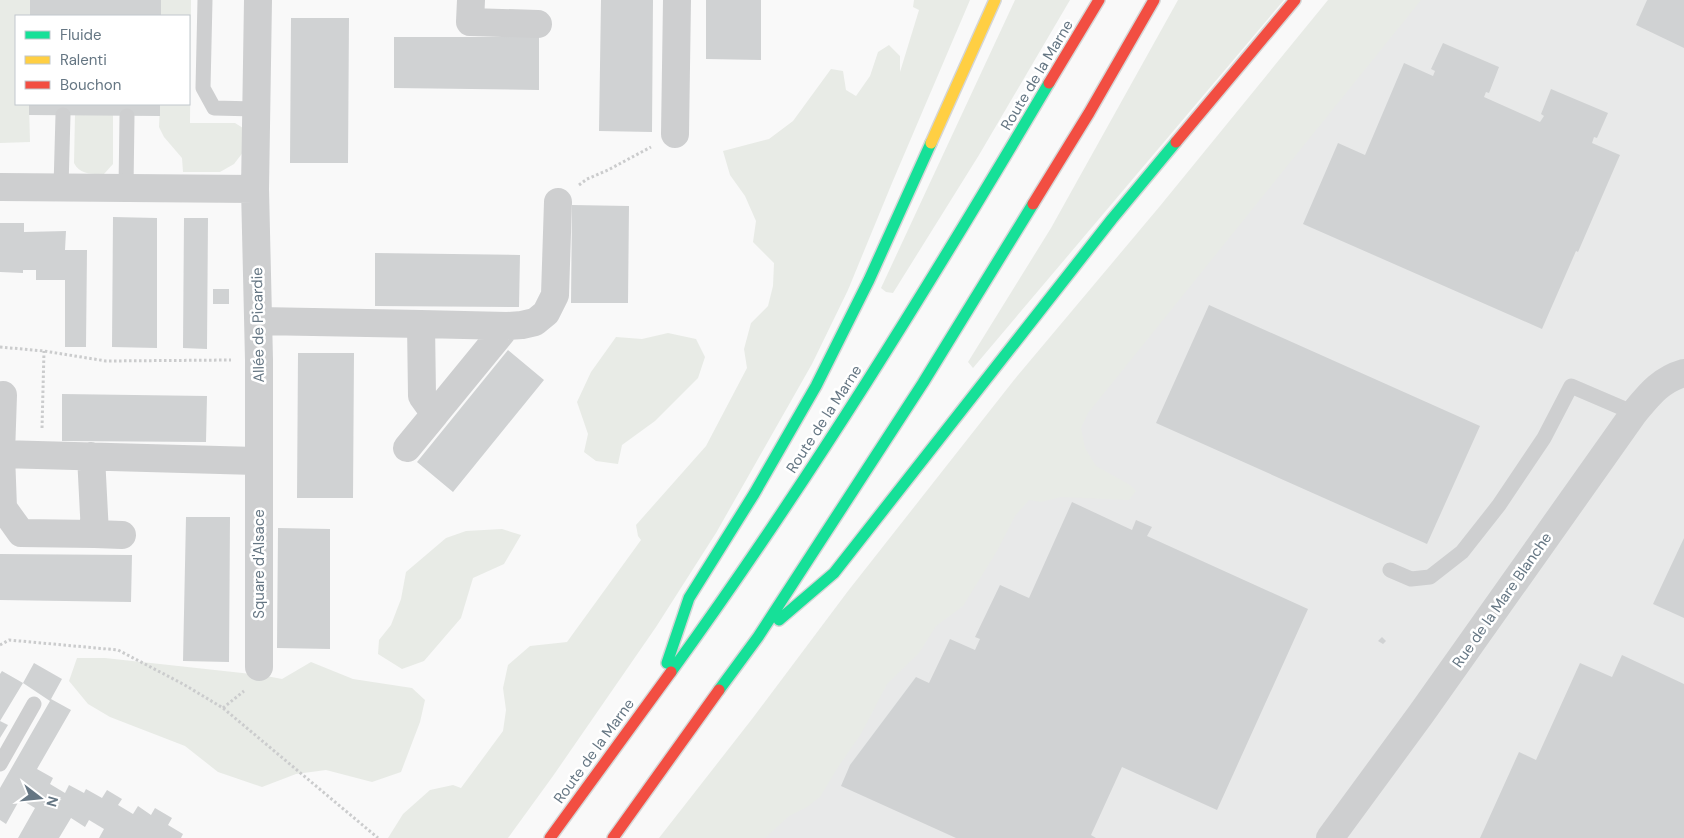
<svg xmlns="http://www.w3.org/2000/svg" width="1684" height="838" font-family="'DM Sans',sans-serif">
	<rect width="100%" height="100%" fill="#f9f9f9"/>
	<path fill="#e8e9e9" d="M1401 0H1684V838H727Z"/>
	<path fill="#e8ebe6" d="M0 0H30V16H16V104H29L30 142 0 143Z
		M161 0H191L190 123H235L243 128 244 151 234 164 220 172H183L182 158 164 137 159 127 160 104H189V16H161Z
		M914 0H970L892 183 848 290 812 364 716 533 656 627 553 776 508 838H388L403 814 430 790 453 785 461 788 503 731 506 710 503 688 508 665 530 646 567 642 641 540 638 536 636 525 706 446 747 368 744 349 751 323 768 306 773 286 774 263 753 242 756 221 745 196 730 175 723 151 769 139 793 121 831 69 843 71 846 90 856 96 870 76 878 52 889 45 900 56V72L919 10 913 7Z
		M1015 0H1070L979 155 893 293 886 292 881 288Z
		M1178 0H1284L973 368 968 362 1051 228Z
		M1328 0H1421L1088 413 1081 428 1085 448 1096 466 1130 485 1136 491 1129 500 1061 497 1041 502 1029 500 1015 516 997 551 963 606 936 626 919 653 887 684 861 734 838 767 820 797 807 807 789 816 765 838H659L752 719 848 591 1014 380 1160 206Z
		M75 115H113V164L104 174C92 174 80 175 74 163Z
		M668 333 696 339 705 357 698 378 655 421 622 445 618 464 596 461 584 452 588 434 577 402 591 372 616 337 642 339Z
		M502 529 521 535 504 564 473 578 461 618 424 661 402 669 378 654 379 640 391 625 401 599 406 572 446 538 466 531Z
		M77 658H105L261 675 282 679 311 662 353 679 412 688 425 700 420 722 401 772 372 782 326 770 296 774 262 787 218 772 185 746 110 717 88 704 69 681Z"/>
	<path fill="#d0d2d3" d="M30 0H161V16H30Z
		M601 0H653L652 132 599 131Z
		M706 0H761V60L706 59Z
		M1647 0H1684V48L1636 25Z
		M291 18H349L348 163H290Z
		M394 37H539V90L394 88Z
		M1443 43 1499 67 1489 93 1486 92 1484 97 1540 122 1544 116 1541 114 1551 89 1608 113 1597 138 1594 137 1592 143 1620 155 1578 252 1576 251 1542 329 1303 224 1338 143 1365 155 1404 63 1433 76 1435 71 1431 69Z
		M29 104H160V116L29 115Z
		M572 205 629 206 628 303H571Z
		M113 217 157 218V348L112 347Z
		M184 218H208L207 349 183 348Z
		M0 223H24V232L66 231 65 250H87L86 347H65V280H36V270H23V273L0 272Z
		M375 253 520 255 519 307 375 306Z
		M213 289H229V304H213Z
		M1209 305 1480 426 1427 544 1156 423Z
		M508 350 544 380 453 492 417 462Z
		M298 353H354L353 498H297Z
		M62 394 207 396 206 442 62 441Z
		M1072 502 1132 530 1136 520 1152 527 1147 536 1308 609 1217 810 1122 767 1091 835 1096 838H956L841 786 850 765 916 677 929 683 950 639 975 650 980 639 975 637 1000 585 1029 598Z
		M186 517H230L229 662 183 661Z
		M278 528 330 529V649L277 648Z
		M1684 538V618L1653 604Z
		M0 554 132 555 131 602 0 600Z
		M1382 637 1386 641 1383 644 1378 641Z
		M1622 655 1684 684V838H1480L1519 752 1536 760 1580 663 1612 677Z
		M34 663 62 679 51 699 71 710 37 769 53 778 50 784 65 793 69 785 84 793 86 789 102 798 107 790 122 799 118 805 133 814 138 806 151 815 155 808 172 818 168 825 183 834 181 838H99L104 829 89 820 85 827 71 818 59 838H18L35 808 20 799 6 824 0 820V788L50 701 23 683Z
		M2 671 23 683 0 721 8 725 0 738V674Z"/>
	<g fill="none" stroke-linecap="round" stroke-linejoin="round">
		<defs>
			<path id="fast" d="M779 620 834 573 1112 219 1176 142
				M667 663 689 598 754 494 816 386 869 280 931 143
				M671 672C808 483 930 284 1049 83
				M719 690 758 637 923 383 1033 204"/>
			<path id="slow" d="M931 143 995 0"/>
			<path id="jam" d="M1049 83 1099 0
				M1176 142 1295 0
				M1033 204 1089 113 1154 0
				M550 838 671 672
				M613 838 719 690"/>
		</defs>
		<use href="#fast" stroke="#d5d6d6" stroke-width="14"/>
		<use href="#slow" stroke="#d5d6d6" stroke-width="14"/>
		<use href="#jam" stroke="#d5d6d6" stroke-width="14"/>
		<path stroke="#cbcccd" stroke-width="3" stroke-dasharray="2.5 2.5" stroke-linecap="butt" d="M579 185 587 179 608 170 651 147
			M0 347 44 351 106 361 231 360
			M42 428 44 351
			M0 645 9 640 118 650 183 684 223 708 378 838
			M223 708 244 691"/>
		<path stroke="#cecfd0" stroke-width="15" d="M205 0 203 88 214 108 256 109
			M61 187 63 115
			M126 188 127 116
			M1390 570 1411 579 1430 577 1462 552 1499 505 1544 438 1571 386 1634 413
			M0 764 34 704"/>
		<path stroke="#cecfd0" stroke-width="28" d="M258 0 255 189 259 360V667
			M471 0 470 22 538 24
			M675 134 677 0
			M0 187 255 189
			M259 321 421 324
			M507 326 435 414 422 396 421 324 507 326 522 325 535 322 546 313 555 295 558 202
			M407 448 435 414
			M1 454 3 395
			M91 456 95 534 21 533 3 508 1 454 259 461
			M95 534 122 535
			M1330 838 1421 714 1634 413C1649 395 1660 380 1684 373"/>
		<use href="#fast" stroke="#16e098" stroke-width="11"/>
		<use href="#slow" stroke="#ffcf43" stroke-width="11"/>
		<use href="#jam" stroke="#f24e42" stroke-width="11"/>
	</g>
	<g text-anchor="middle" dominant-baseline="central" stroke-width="5" stroke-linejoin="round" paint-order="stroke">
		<g font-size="15" fill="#657683" stroke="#fff">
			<text transform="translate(1037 75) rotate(-59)">Route de la Marne</text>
			<text transform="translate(258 325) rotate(-91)">Allée de Picardie</text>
			<text transform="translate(824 419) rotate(-57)">Route de la Marne</text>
			<text transform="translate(259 564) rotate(-90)">Square d'Alsace</text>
			<text transform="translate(1502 600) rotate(-55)">Rue de la Mare Blanche</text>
			<text transform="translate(594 751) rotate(-54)">Route de la Marne</text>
		</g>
	</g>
	<rect x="15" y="15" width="175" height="90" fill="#ffffff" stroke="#c1c8cd"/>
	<rect x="25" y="31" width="25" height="8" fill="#16e098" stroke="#c1c8cd"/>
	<text x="60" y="40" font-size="15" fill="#657683">Fluide</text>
	<rect x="25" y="56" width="25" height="8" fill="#ffcf43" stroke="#c1c8cd"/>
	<text x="60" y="65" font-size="15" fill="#657683">Ralenti</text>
	<rect x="25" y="81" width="25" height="8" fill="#f24e42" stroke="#c1c8cd"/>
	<text x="60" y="90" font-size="15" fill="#657683">Bouchon</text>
	<g transform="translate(40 798) rotate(106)" stroke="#ffffff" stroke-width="4" paint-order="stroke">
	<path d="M0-4L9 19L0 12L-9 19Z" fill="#657683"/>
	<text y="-8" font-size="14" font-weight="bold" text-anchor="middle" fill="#657683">N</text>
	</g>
</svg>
